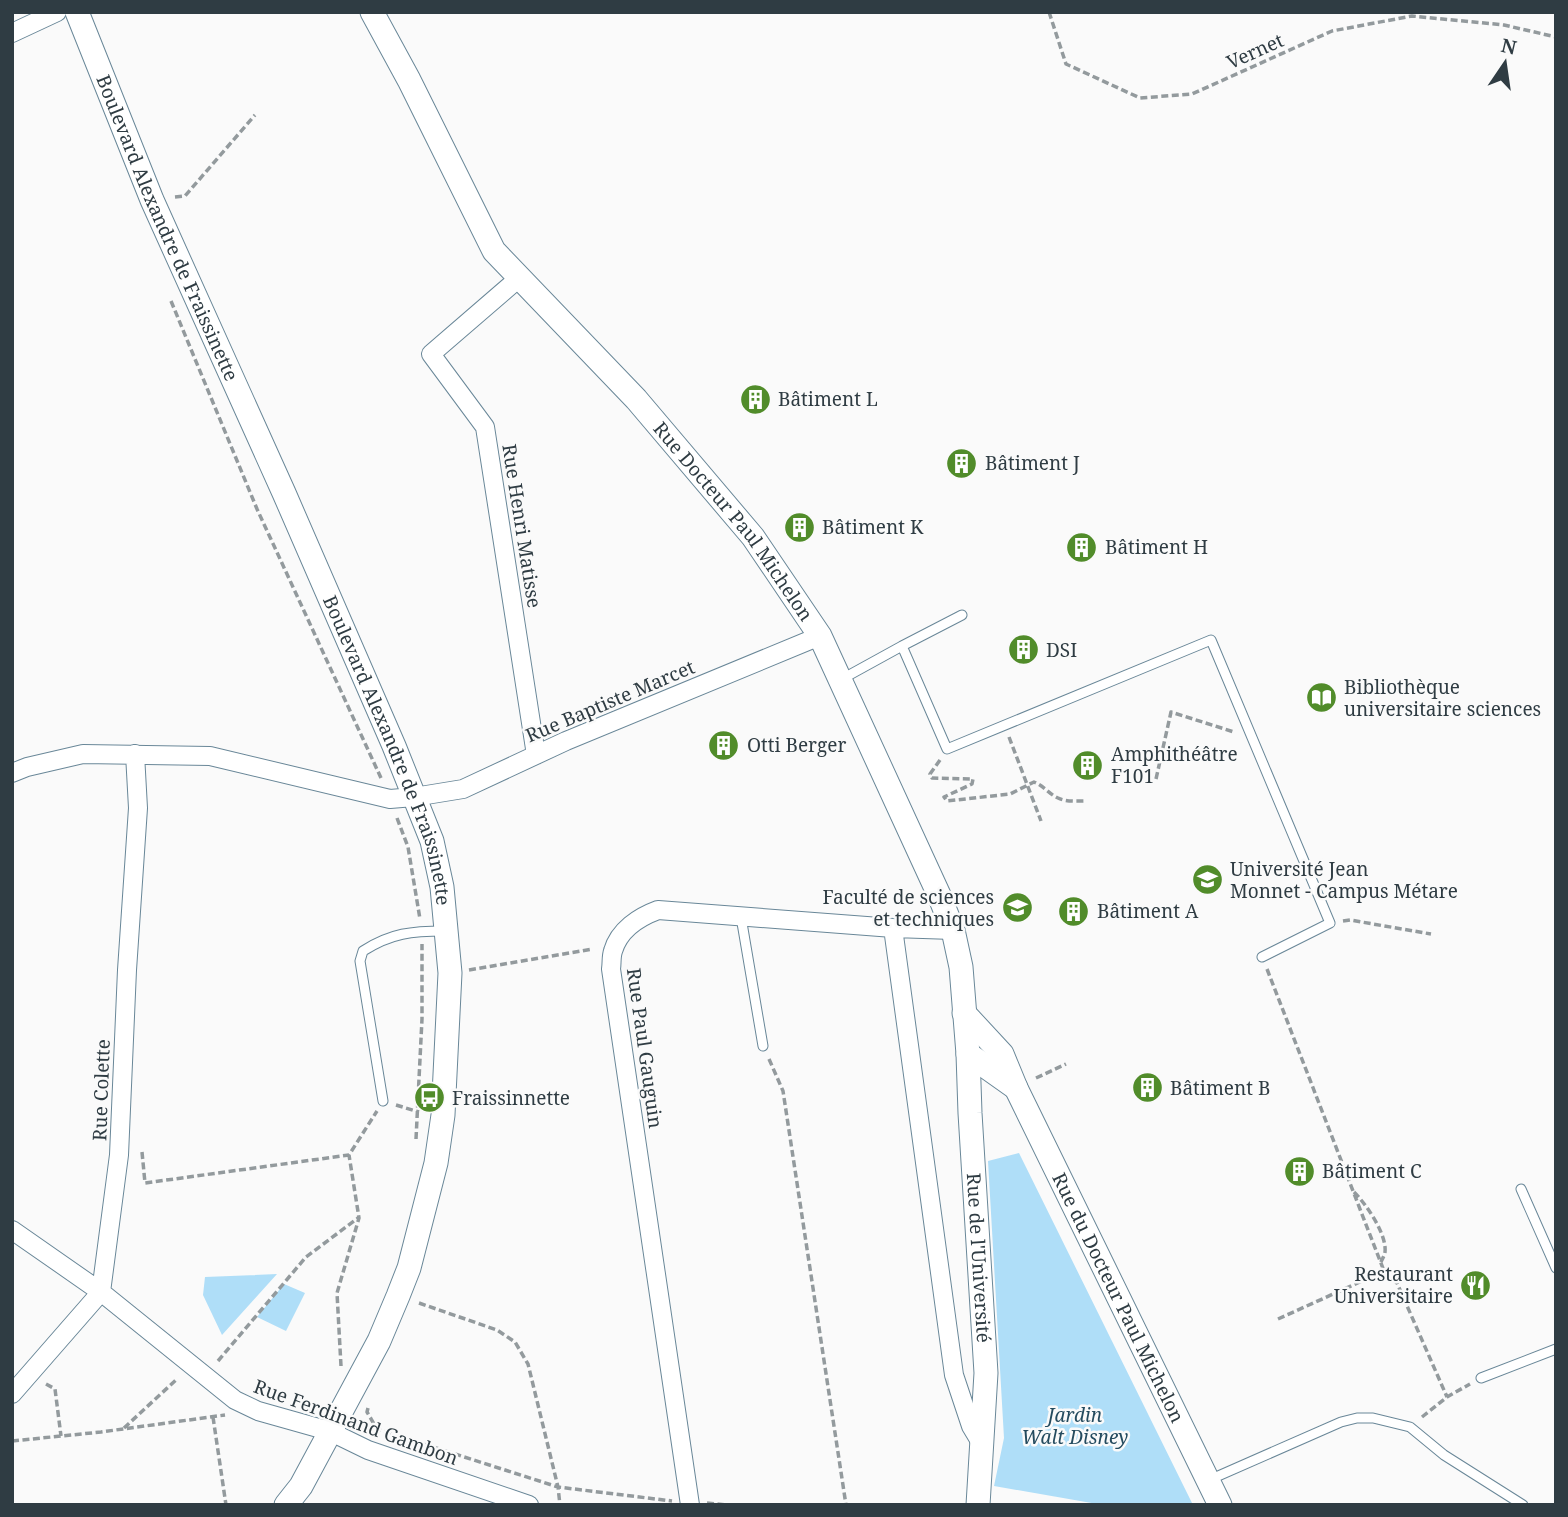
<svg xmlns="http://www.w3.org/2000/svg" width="1568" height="1517" font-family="'Noto Serif',serif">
	<rect width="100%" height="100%" fill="#fafafa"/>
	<path fill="#afdef8" d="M1019 1153 1193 1505H1103L994 1486 1004 1438 988 1161Z
		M277 1274 222 1335 203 1295 205 1277Z
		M284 1284 305 1293 286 1331 257 1317Z"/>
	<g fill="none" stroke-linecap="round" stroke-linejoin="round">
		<defs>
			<path id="service" d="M902 646 962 615
				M842 679 902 646 947 749 1211 640 1330 923 1262 957
				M741 917 763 1046
				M383 1101 360 961 363 951C391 933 412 931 445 931
				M1521 1189 1556 1268
				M1481 1378 1556 1349
				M1209 1480 1341 1422 1357 1418H1373L1410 1427 1444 1455 1523 1505"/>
			<path id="minor" d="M12 33 57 12
				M519 278 431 354 485 427 536 755
				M12 773 27 767 83 754 210 756 390 799 414 797 463 789 566 741 820 636
				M893 928 954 1375 971 1426 983 1446
				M12 1230 101 1292 235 1400 258 1411 329 1431 368 1450 529 1505
				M12 1394 101 1292 119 1155 127 970 138 808 135 754
				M690 1505 611 969C612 963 611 957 613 951 619 930 639 917 658 910L893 928 953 930"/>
			<g id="tertiary">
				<path id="s1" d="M77 12 152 200 284 493 394 746 432 841 442 887 450 973 443 1115 436 1163 409 1268 398 1296 379 1341 301 1486 286 1505"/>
				<path id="s2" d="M372 12 409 80 494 251 636 399 753 537 820 636 939 895 953 930 961 967 968 1054 970 1113 986 1373 978 1505"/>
				<path id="s3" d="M964 1013 1002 1054 1016 1088 1220 1505"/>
				<path d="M968 1054 1016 1088"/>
			</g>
		</defs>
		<use href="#service" stroke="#698798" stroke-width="11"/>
		<use href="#minor" stroke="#698798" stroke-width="20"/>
		<use href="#tertiary" stroke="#698798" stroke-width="25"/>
		<path stroke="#939a9d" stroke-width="3.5" stroke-dasharray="7 3.5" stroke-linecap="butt" d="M1049 12 1066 64 1140 98 1192 94 1332 31 1412 16 1504 25 1556 37
			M175 197 185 196 255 115
			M171 301 257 509 381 778
			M1009 737 1041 821
			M940 760 930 774 932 778 973 779 972 784 944 797 947 801 1010 794 1034 782C1044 786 1049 794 1058 798 1066 802 1077 801 1086 801
			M1156 779 1171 712 1234 732
			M397 818 408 847 420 919
			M1343 921 1350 920 1431 934
			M1267 969 1384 1271 1397 1283 1447 1397
			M469 970 593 949
			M769 1059 783 1091 846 1505
			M1036 1078 1066 1064
			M396 1105 419 1112
			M416 1139 422 1019V944
			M142 1152 145 1183 349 1155 377 1111
			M1354 1192C1366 1204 1387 1234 1385 1252 1385 1255 1382 1259 1381 1262
			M419 1303 497 1330 515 1342 528 1364 558 1487 560 1505
			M1278 1319 1384 1271
			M218 1361 306 1257 358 1218
			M341 1366 337 1293 359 1218 349 1155
			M46 1384 55 1389 61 1436
			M368 1408 367 1412 377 1429 558 1487 672 1501
			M213 1417 226 1505
			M1422 1417 1447 1397 1470 1384
			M124 1428 177 1379
			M12 1441 101 1432 225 1415
			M707 1503 727 1505"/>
		<use href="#service" stroke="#fff" stroke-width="9"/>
		<use href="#minor" stroke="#fff" stroke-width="18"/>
		<use href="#tertiary" stroke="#fff" stroke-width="23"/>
	</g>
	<defs>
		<symbol id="building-disc" viewBox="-11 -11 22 22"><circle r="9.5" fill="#518c2a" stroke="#fafafa"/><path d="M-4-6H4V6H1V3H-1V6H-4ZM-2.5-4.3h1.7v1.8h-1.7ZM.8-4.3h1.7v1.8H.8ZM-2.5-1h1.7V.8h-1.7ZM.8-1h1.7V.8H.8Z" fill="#fff"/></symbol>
		<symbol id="library-disc" viewBox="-11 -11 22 22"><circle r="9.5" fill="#518c2a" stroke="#fafafa"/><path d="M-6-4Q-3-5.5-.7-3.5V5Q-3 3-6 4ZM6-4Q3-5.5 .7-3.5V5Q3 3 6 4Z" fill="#fff"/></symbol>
		<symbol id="university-disc" viewBox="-11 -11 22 22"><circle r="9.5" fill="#518c2a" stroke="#fafafa"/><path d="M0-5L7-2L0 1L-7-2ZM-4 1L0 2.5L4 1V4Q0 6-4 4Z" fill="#fff"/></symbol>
		<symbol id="bus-disc" viewBox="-11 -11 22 22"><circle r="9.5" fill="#518c2a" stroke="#fafafa"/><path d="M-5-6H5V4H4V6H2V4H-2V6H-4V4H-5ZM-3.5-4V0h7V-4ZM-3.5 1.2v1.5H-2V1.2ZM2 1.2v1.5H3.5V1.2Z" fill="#fff"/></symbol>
		<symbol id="restaurant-disc" viewBox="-11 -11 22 22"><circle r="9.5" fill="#518c2a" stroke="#fafafa"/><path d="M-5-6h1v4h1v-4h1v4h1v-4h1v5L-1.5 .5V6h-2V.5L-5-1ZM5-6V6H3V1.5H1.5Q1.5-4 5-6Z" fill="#fff"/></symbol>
	</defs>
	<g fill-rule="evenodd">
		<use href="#building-disc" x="738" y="382" width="35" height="35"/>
		<use href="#building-disc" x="944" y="446" width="35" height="35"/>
		<use href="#building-disc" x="782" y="510" width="35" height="35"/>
		<use href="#building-disc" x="1064" y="530" width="35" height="35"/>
		<use href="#building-disc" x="1006" y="632" width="35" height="35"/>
		<use href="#library-disc" x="1304" y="680" width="35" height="35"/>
		<use href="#building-disc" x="706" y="728" width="35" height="35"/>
		<use href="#building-disc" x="1070" y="748" width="35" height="35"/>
		<use href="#university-disc" x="1190" y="862" width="35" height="35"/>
		<use href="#university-disc" x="1000" y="890" width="35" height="35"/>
		<use href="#building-disc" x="1056" y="894" width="35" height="35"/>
		<use href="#building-disc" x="1130" y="1070" width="35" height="35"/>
		<use href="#bus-disc" x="412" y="1080" width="35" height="35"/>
		<use href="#building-disc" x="1282" y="1154" width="35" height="35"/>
		<use href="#restaurant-disc" x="1458" y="1268" width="35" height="35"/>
	</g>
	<g text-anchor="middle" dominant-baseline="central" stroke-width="5" stroke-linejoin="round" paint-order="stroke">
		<g font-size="19" fill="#2f3c43" stroke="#fafafa">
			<text transform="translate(1255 51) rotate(-24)">Vernet</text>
			<text stroke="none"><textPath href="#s1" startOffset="234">Boulevard Alexandre de Fraissinette</textPath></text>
			<text stroke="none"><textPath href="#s2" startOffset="630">Rue Docteur Paul Michelon</textPath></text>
			<text transform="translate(522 526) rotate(81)">Rue Henri Matisse</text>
			<text transform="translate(610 701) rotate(-23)">Rue Baptiste Marcet</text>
			<text stroke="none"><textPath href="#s1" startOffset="802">Boulevard Alexandre de Fraissinette</textPath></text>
			<text transform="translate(645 1048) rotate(82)">Rue Paul Gauguin</text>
			<text transform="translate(101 1090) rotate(-88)">Rue Colette</text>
			<text stroke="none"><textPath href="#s2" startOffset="1426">Rue de l'Université</textPath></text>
			<text stroke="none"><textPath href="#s3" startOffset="326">Rue du Docteur Paul Michelon</textPath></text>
			<text transform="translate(356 1422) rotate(20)">Rue Ferdinand Gambon</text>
		</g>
		<g font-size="19" fill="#2f3c43" stroke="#fafafa" text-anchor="start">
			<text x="778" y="399">Bâtiment L</text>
			<text x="985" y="463">Bâtiment J</text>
			<text x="822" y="527">Bâtiment K</text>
			<text x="1105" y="547">Bâtiment H</text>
			<text x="1046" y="650">DSI</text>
			<text x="1344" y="687">Bibliothèque<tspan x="1344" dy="22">universitaire sciences</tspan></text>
			<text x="747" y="745">Otti Berger</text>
			<text x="1111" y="754">Amphithéâtre<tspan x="1111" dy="22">F101</tspan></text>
			<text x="1230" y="869">Université Jean<tspan x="1230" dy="22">Monnet - Campus Métare</tspan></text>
			<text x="994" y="897" text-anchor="end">Faculté de sciences<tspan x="994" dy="22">et techniques</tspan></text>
			<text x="1097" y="911">Bâtiment A</text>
			<text x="1170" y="1088">Bâtiment B</text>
			<text x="452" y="1098">Fraissinnette</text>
			<text x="1322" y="1171">Bâtiment C</text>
			<text x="1453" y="1274" text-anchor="end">Restaurant<tspan x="1453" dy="22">Universitaire</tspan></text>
		</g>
		<g font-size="19" font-style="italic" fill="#244b5f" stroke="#fafafa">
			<text x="1075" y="1415">Jardin<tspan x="1075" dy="22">Walt Disney</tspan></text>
		</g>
	</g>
	<rect width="1568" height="1517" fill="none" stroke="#2f3c43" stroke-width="28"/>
	<g transform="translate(1505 63) rotate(13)" stroke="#fafafa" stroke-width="5" paint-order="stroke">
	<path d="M0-5L12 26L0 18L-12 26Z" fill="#2f3c43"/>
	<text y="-10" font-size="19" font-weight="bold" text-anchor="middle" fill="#2f3c43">N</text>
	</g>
</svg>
